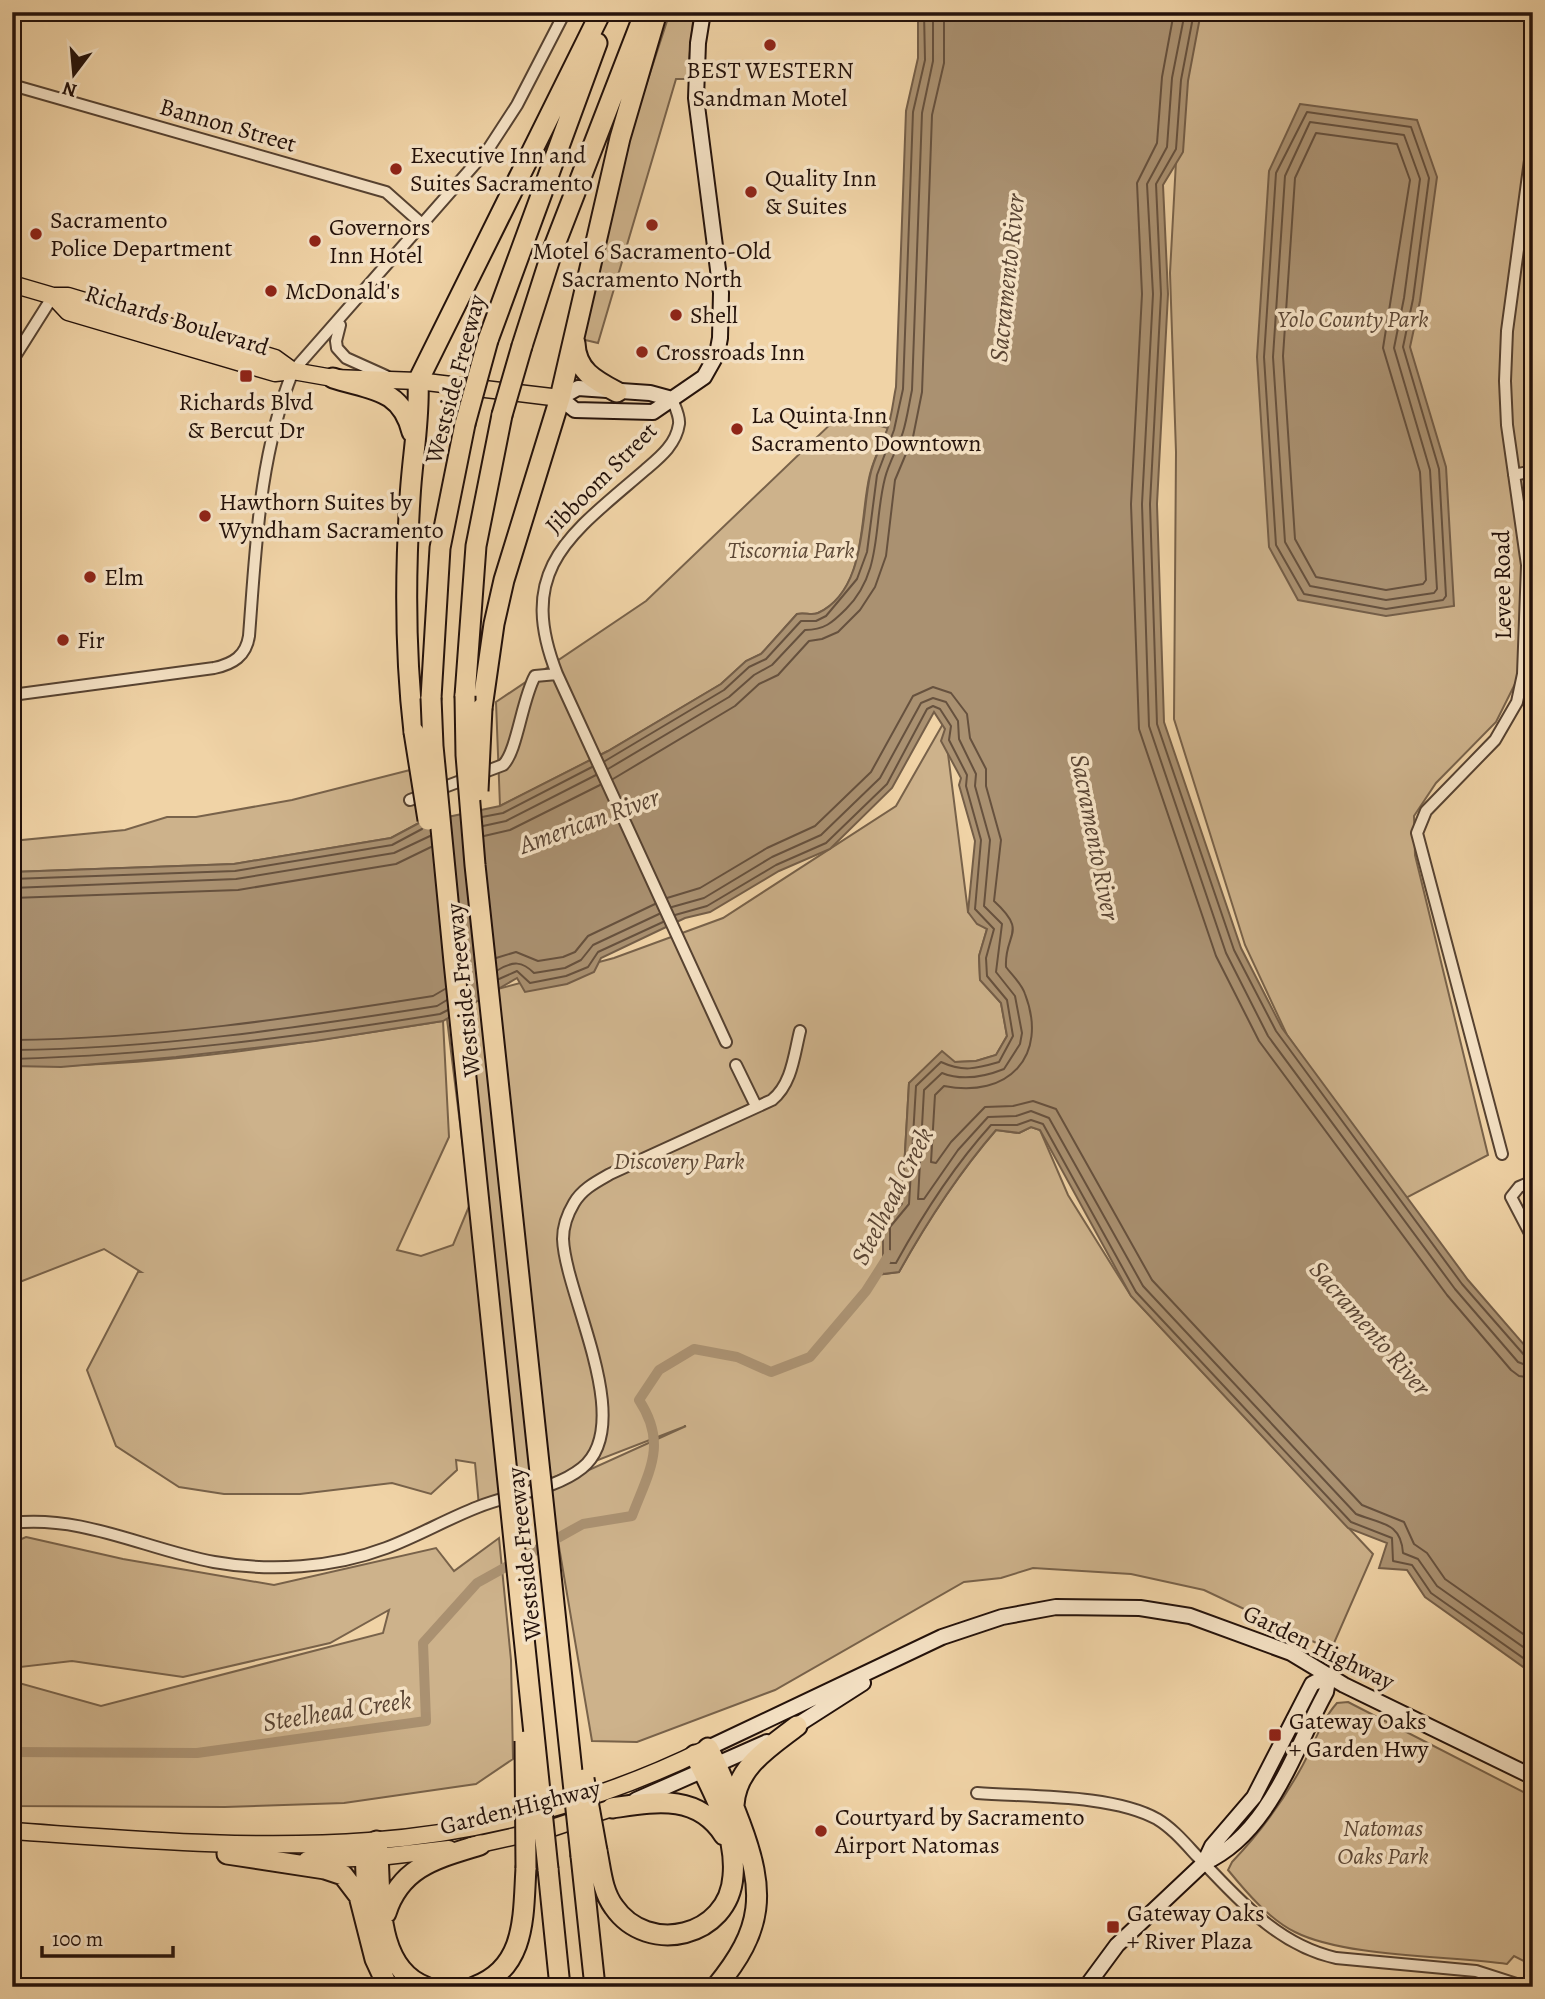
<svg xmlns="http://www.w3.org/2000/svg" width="1545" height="1999" font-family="Alegreya,serif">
	<rect width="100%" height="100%" fill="#f0d3a6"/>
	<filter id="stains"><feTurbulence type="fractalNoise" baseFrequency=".00286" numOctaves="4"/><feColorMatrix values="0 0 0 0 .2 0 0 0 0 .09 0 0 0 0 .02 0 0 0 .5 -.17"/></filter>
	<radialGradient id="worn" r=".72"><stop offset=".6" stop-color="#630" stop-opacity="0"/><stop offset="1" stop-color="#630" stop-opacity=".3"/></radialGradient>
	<path fill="#cdb28b" stroke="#78624a" stroke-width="2" d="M670 12H694L687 79H676L598 343 581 339 634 122Z
		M1184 12H1533V666L1523 668 1496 722 1436 783 1414 816 1415 855 1488 1155 1404 1199 1287 1035 1245 945 1174 719 1176 452 1170 273Z
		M840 415 888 428C882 443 874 458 870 474 859 516 868 590 818 613 812 616 805 612 797 614L761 654 746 661 721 684 608 751 500 806 496 702 646 601Z
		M944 722 968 912 987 929 979 956 980 979 1001 1003 1007 1036 996 1055 976 1061 955 1062 909 1083 902 1204 883 1224V1274L899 1272C927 1221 958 1174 996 1130L1019 1133 1031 1127 1040 1130 1068 1195 1131 1296 1373 1554 1331 1650 1204 1590 1131 1574 1033 1568 1001 1578 964 1582 775 1690 637 1742 592 1741 549 1488 686 1426 479 1506 475 1463 456 1460 457 1470 431 1494 392 1483 300 1494H224L179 1487 116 1446 87 1370 138 1272H141L104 1249 12 1285V1066C156 1068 301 1043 443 1021L449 1137 397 1250 421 1256 453 1245 470 1204 445 1003 614 958 723 918 896 806Z
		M410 770 419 823 391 838 234 864 12 872V841L125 830 167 817H196L292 800Z
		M26 1537 123 1559 274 1585 436 1548 454 1571 499 1538 511 1660 513 1759 476 1784 344 1803 225 1807 12 1806V1681L101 1706 383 1633 389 1610 330 1643 183 1677 72 1661 12 1668V1543Z
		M1348 1702 1533 1797V1976L1525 1972 1526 1962 1514 1956 1507 1964C1450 1956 1344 1957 1295 1932 1270 1920 1246 1892 1228 1870L1232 1862C1259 1834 1281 1804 1300 1770 1313 1748 1320 1722 1337 1703Z"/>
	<path fill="#aa9171" stroke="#745e48" stroke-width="2" d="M918 12H1201L1188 81 1183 152 1163 185 1168 294 1157 504 1164 722 1241 948 1282 1028 1468 1280 1533 1355V1674L1425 1597 1407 1570 1379 1568 1387 1543 1348 1528 1131 1296 1040 1130 1031 1127 1019 1133 996 1130C958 1174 927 1222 899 1272L883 1274V1224L902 1204 909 1083 942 1051 955 1062 976 1061 996 1055 1007 1036 1001 1003 980 980 979 956 987 929 977 924 968 912 975 841 959 785 961 778 941 741 945 729 934 712 892 788 830 849 779 871 710 912 685 918 601 958 594 972 567 984 525 992 517 978 443 1021 315 1041 176 1057 61 1067 12 1066V872L234 864 391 838 419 823 500 806 608 751 721 684 746 661 761 654 797 614C805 612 811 616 818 613 866 591 861 516 870 476 873 460 882 445 887 430 892 416 893 401 896 387L906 111 918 58Z
		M1300 104 1417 120 1437 177 1420 301 1410 347 1446 467 1454 606 1386 616 1298 600 1269 547 1257 357 1269 171Z"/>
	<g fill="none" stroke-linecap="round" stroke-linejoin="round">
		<path stroke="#66513e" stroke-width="2" d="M1174 12 1162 77 1157 143 1137 183 1142 294 1131 504 1139 729 1216 956 1259 1041 1447 1295 1511 1370 1519 1376 1533 1378
			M1185 12 1172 78 1167 147 1147 184 1153 294 1142 504 1149 726 1226 953 1268 1036 1455 1289 1518 1362 1533 1368
			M1194 12 1181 80 1176 149 1156 184 1161 294 1150 504 1157 724 1234 950 1276 1031 1462 1284 1525 1356 1533 1359
			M1307 112 1411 127 1429 178 1413 299 1403 347 1439 469 1446 596 1443 600 1386 609 1304 594 1276 545 1264 357 1276 173Z
			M1310 122 1404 135 1420 179 1404 298 1394 348 1430 470 1437 589 1434 593 1386 600 1310 586 1285 542 1273 357 1285 176Z
			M1316 133 1397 144 1410 180 1383 348 1420 472 1426 580 1423 584 1386 590 1316 577 1295 539 1283 356 1295 178Z
			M605 761 724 690 749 667 766 659 801 621H816L826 616 857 579 867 552 877 475 894 430 903 389 913 112 925 60 924 12
			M608 769 729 697 754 675 772 665 805 630C824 630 832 623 846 609 883 572 873 524 885 478 889 462 898 448 903 432 907 419 909 404 912 390L922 113 933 61V12
			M613 779 735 706 759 684 778 675 809 641 822 639 838 632 860 610 875 587 886 556 895 480 913 437 922 392 932 115 944 63V12
			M482 817 503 813 592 767
			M483 826 506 821 596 775
			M484 836 510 830 600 785
			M12 879 235 871 392 845 422 829
			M12 888 236 879 394 853 430 836
			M12 898 238 890 396 864 431 847
			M667 898 700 888 767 848 815 826 871 772 913 696 933 687 951 693 967 714 970 738 986 769V786L1001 840 994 901C1029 933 1004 933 1006 967 1012 975 1022 984 1025 994 1049 1056 1008 1099 944 1086L935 1095 931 1162 936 1163 951 1142 985 1107 1013 1106 1033 1101 1056 1109 1152 1280 1362 1505 1404 1522 1414 1544 1427 1553 1445 1579 1533 1641
			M672 907 704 898 772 857 821 835 880 778 921 703 933 698 946 702 958 721 959 739 976 774 975 786 990 840 984 906 1002 924 996 972 1015 996 1022 1033 1020 1044 1004 1069C984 1077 962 1081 942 1073L924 1090 918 1199H924L958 1150 988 1117 1016 1116 1031 1111 1049 1118 1143 1286 1356 1514C1381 1524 1401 1522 1403 1553L1418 1559 1437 1586 1533 1654
			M675 915 707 906 776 865 826 843 887 784 927 709 933 706 940 709 951 726 949 740 967 775 966 786 981 840 975 909 994 929 986 958 987 976 1007 1000 1013 1036 999 1062C975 1069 963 1072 941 1062L916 1086 909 1204 890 1227V1263H896C923 1214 953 1167 991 1125H1017L1031 1120 1043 1124 1136 1292 1351 1522 1392 1538 1393 1561 1412 1565 1431 1593 1533 1665
			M496 958 516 952 538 961 563 957 575 952 588 936 655 904
			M498 970C513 961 522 961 534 973L565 968 581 960 593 945 659 914
			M499 979 517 971 530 983 566 976 588 967 598 952 663 922
			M12 1040C153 1039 294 1018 433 996L445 989
			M12 1050C155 1049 296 1028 437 1006L447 1000
			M12 1059C156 1055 298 1037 440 1014L448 1010"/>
		<path stroke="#aa9171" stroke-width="10" d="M12 1752 197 1753 426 1721 423 1643 477 1583 583 1524 632 1516C649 1471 668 1444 639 1400L659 1370 694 1349 737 1357 771 1372 810 1357 866 1291 889 1255"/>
		<defs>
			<path id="street" d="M12 85 386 192 422 224
				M340 325 336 341 337 348 346 358 386 376
				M12 361 53 296
				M672 399C675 407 680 416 679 424 676 445 659 458 645 470 571 534 515 568 557 674L726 1042
				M1514 475 1533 471
				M12 695 214 668C233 664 246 656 249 636 256 546 259 455 293 371L489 148 517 105 565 12
				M410 800 503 765C517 752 522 699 535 676L557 674
				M736 1065 756 1106
				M1502 1154 1417 833 1426 811 1495 740 1517 702 1523 674 1527 565 1507 425 1505 381 1507 331 1533 138
				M1533 1181 1519 1187 1511 1197 1533 1239
				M12 1523C84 1515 145 1549 214 1562 270 1572 333 1568 386 1548 418 1536 447 1519 478 1507 512 1493 553 1491 582 1468 637 1424 565 1295 563 1239 563 1227 568 1213 574 1203 582 1189 596 1182 610 1174L772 1100C792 1084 794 1055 800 1031
				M977 1793C1029 1797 1112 1794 1157 1819 1172 1828 1184 1842 1196 1855 1238 1898 1275 1944 1336 1958L1476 1971 1526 1987"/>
			<path id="secondary" d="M672 399 650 393 578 388 560 398 575 410 653 412 704 377 717 354 720 338 721 293 696 98 698 43 703 12
				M788 1731 863 1683
				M708 1748 942 1637 1002 1617 1056 1607 1140 1608 1190 1616 1291 1653 1344 1685 1533 1777
				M636 1800 767 1742
				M1204 1863C1270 1833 1293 1752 1326 1692L1329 1675
				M1086 1987 1117 1945 1204 1863 1212 1846 1254 1797 1312 1684 1329 1675"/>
			<path id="primary" d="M12 284 53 296H68L275 358 293 371
				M53 296 68 312 275 373 293 371 333 378 418 381 560 398
				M12 1831C130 1839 250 1850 369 1841 484 1833 603 1800 706 1749
				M471 1846 552 1828 612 1808
				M307 1860 379 1857 449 1849"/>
			<path id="highway" d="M488 340 597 43
				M575 343C576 370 594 380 617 392
				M522 346 552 252 645 12
				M333 378C371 390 401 388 412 432
				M465 696 476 546 502 415
				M431 698 440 548 465 424
				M482 708 494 624 504 580 560 398 620 138 657 12
				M414 732C405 654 405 576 410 498 412 459 420 420 418 381L601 12
				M708 1748C721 1772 730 1797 740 1823 766 1892 764 1929 716 1987
				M734 1805C736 1767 770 1747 797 1726
				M612 1808C654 1802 697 1793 724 1835
				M377 1841C382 1888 372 1967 426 1987
				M365 1846 367 1907
				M597 1851C601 1870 602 1891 614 1907 648 1956 729 1937 733 1876 737 1834 713 1791 695 1755
				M227 1854 325 1869 343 1875 359 1896 375 1959 388 1987
				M581 1856 595 1987
				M548 1869 560 1987
				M386 1913C401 1866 438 1858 480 1845
				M474 1987C527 1968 523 1915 526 1868"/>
		</defs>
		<use href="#street" stroke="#564231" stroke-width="14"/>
		<use href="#secondary" stroke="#23110a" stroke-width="18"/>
		<use href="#primary" stroke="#23110a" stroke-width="19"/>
		<use href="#highway" stroke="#23110a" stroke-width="23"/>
		<use href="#street" stroke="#f5e2c5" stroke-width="10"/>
		<use href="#secondary" stroke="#f5e2c5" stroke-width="14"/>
		<use href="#primary" stroke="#f0d3a6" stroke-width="16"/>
		<use href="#highway" stroke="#f0d3a6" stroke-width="19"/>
		<defs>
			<path id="highway-bridge" d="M502 415 522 346
				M465 424 488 340
				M465 696 466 755 475 865 581 1856
				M431 698 433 746 454 962 548 1869
				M414 732 428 820
				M478 791 482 708
				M525 1741 526 1868
				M584 1779 597 1851"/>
		</defs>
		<use href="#highway-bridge" stroke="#23110a" stroke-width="23" stroke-linecap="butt"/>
		<use href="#highway-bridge" stroke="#f0d3a6" stroke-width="19"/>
	</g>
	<g fill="#8f2418" stroke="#f5e2c5" stroke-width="2.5">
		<circle cx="770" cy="45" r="7"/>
		<circle cx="396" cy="169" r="7"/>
		<circle cx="751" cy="192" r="7"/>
		<circle cx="652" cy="225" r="7"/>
		<circle cx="36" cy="234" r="7"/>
		<circle cx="315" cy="241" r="7"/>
		<circle cx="271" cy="291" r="7"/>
		<circle cx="676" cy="315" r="7"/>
		<circle cx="642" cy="352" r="7"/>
		<rect x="239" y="369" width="14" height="14" rx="3.5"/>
		<circle cx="737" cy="429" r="7"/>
		<circle cx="205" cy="516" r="7"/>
		<circle cx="90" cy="577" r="7"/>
		<circle cx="63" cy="640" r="7"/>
		<rect x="1268" y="1728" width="14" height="14" rx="3.5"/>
		<circle cx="821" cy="1831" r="7"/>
		<rect x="1106" y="1920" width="14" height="14" rx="3.5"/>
	</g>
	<g text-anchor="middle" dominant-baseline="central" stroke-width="7" stroke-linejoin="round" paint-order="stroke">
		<g font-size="24" fill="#23110a" stroke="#f5e2c5" text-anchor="start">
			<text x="770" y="70" text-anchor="middle">BEST WESTERN<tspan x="770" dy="28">Sandman Motel</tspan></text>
			<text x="410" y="155">Executive Inn and<tspan x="410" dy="28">Suites Sacramento</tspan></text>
			<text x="765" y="178">Quality Inn<tspan x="765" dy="28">&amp; Suites</tspan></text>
			<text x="50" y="220">Sacramento<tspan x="50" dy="28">Police Department</tspan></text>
			<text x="329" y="227">Governors<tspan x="329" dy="28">Inn Hotel</tspan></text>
			<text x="652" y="251" text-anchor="middle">Motel 6 Sacramento-Old<tspan x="652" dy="28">Sacramento North</tspan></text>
			<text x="285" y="291">McDonald's</text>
			<text x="690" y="315">Shell</text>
			<text x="656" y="352">Crossroads Inn</text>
			<text x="246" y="402" text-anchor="middle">Richards Blvd<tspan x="246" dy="28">&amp; Bercut Dr</tspan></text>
			<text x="751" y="415">La Quinta Inn<tspan x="751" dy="28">Sacramento Downtown</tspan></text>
			<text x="219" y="502">Hawthorn Suites by<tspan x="219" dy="28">Wyndham Sacramento</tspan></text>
			<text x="104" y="577">Elm</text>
			<text x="77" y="640">Fir</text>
			<text x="1289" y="1721">Gateway Oaks<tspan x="1289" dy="28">+ Garden Hwy</tspan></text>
			<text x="835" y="1817">Courtyard by Sacramento<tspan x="835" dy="28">Airport Natomas</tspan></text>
			<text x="1127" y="1913">Gateway Oaks<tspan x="1127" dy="28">+ River Plaza</tspan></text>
		</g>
		<g font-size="24" fill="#23110a" stroke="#f5e2c5">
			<text transform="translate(228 125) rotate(16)">Bannon Street</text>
			<text transform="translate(177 320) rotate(17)">Richards Boulevard</text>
			<text transform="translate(455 379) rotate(-75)">Westside Freeway</text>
			<text transform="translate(601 478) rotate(-45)">Jibboom Street</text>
			<text transform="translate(1502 585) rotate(-91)">Levee Road</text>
			<text transform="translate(463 990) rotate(-96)">Westside Freeway</text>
			<text transform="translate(524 1554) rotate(-96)">Westside Freeway</text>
			<text transform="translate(1319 1647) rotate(26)">Garden Highway</text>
			<text transform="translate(520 1807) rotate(-14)">Garden Highway</text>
		</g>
		<g font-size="24" font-style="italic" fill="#5e4937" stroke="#f5e2c5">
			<text x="1353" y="319">Yolo County Park</text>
			<text x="791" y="550">Tiscornia Park</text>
			<text x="679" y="1161">Discovery Park</text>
			<text x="1383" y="1828">Natomas<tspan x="1383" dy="28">Oaks Park</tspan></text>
		</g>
		<g font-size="26" font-style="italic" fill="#594433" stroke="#f5e2c5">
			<text transform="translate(1007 278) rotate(-84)">Sacramento River</text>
			<text transform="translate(589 821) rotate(-20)">American River</text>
			<text transform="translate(1095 837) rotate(79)">Sacramento River</text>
			<text transform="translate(892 1196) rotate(-63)">Steelhead Creek</text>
			<text transform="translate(1370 1328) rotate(49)">Sacramento River</text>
			<text transform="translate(337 1711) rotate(-9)">Steelhead Creek</text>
		</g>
	</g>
	<rect width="1545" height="1999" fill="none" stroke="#f0d3a6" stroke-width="42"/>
	<rect x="14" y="14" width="1517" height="1971" fill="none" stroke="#23110a" stroke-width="3.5"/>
	<rect x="21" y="21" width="1503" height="1957" fill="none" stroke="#23110a" stroke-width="2"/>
	<g transform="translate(74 74) rotate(196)" stroke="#f5e2c5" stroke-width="5" paint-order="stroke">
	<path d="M0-5L12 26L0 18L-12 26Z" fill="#23110a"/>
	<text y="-10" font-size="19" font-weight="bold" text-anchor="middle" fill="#23110a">N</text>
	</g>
	<path d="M42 1946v10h131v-10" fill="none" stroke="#23110a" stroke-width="3.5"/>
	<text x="52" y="1946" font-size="21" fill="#23110a" stroke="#f5e2c5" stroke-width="5" paint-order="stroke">100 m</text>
	<rect width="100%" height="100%" filter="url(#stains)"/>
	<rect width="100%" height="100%" fill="url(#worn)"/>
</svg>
